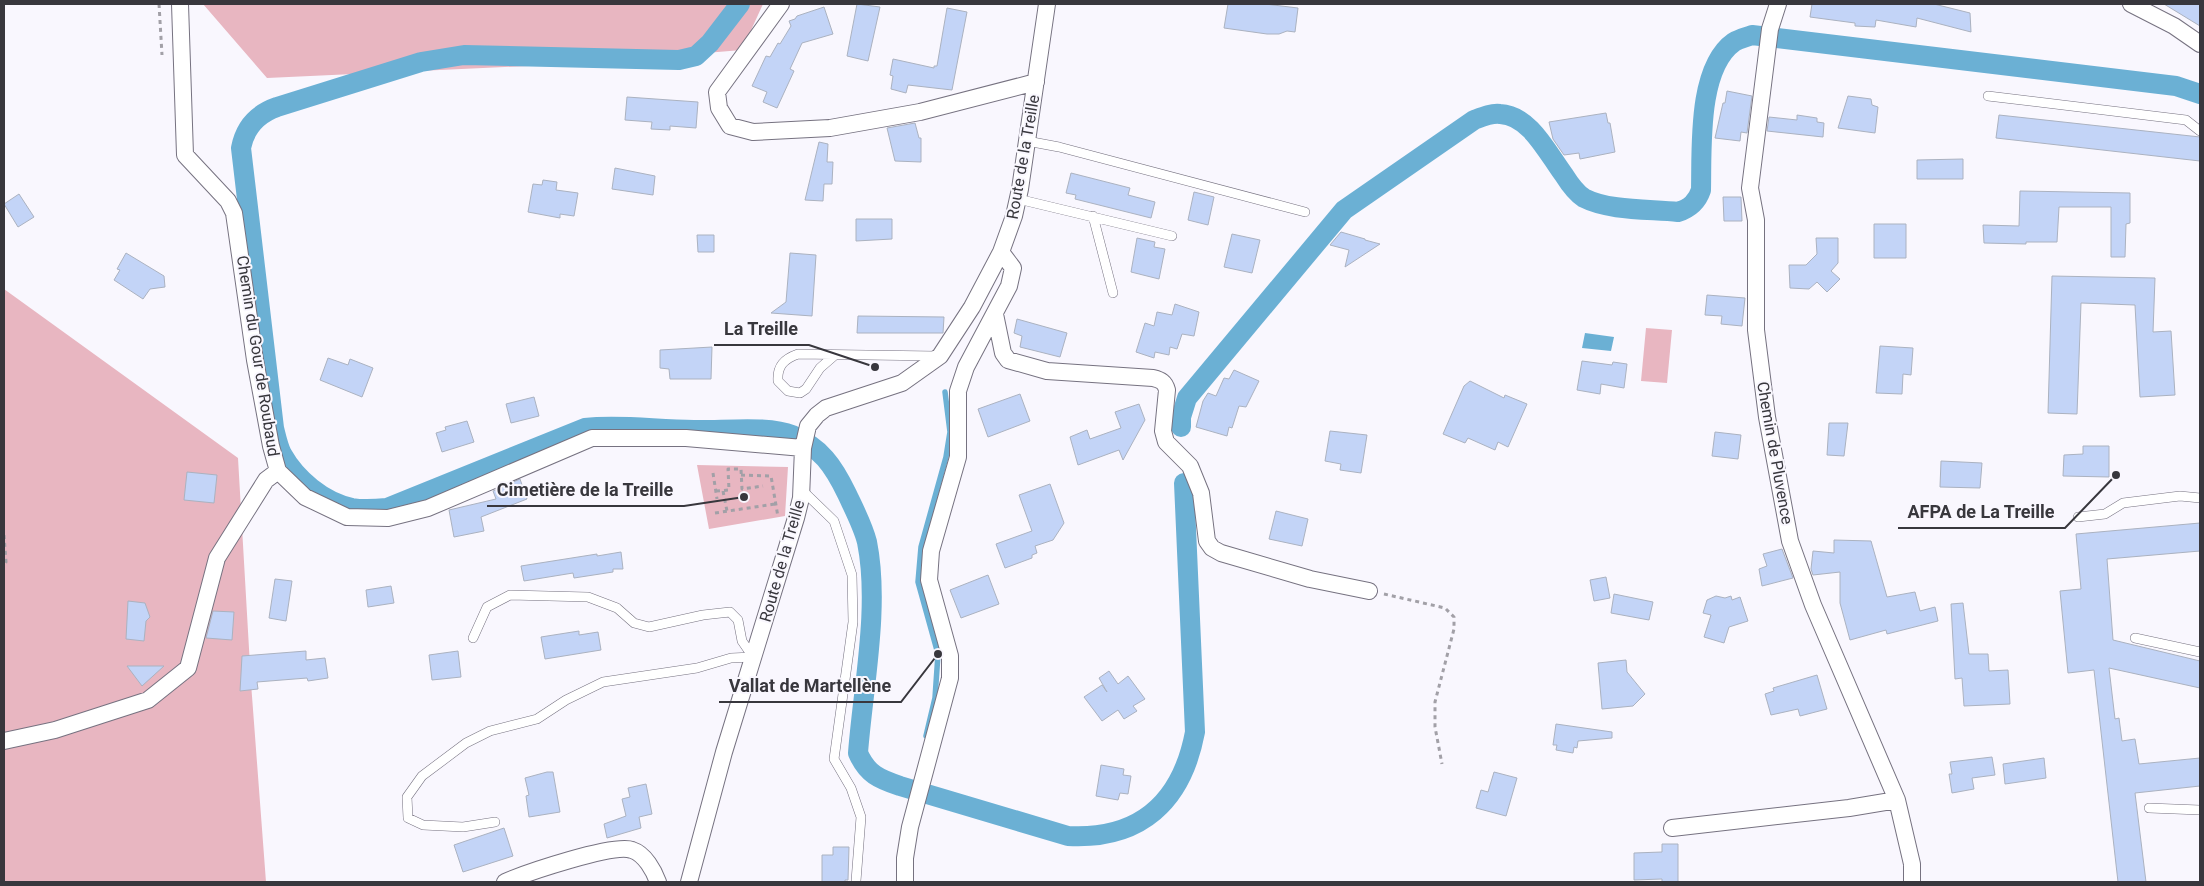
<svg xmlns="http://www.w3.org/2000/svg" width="2204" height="886" font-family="Roboto,sans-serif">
	<rect width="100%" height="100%" fill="#f9f7fe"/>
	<path fill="#e8b6c1" d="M203 4H763L742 50 571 64 267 78Z
		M4 289 238 458 251 683 266 882H4Z
		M1646 328 1672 330 1667 383 1641 381Z
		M697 465 788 467 785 516 709 529Z"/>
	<path fill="#6bb0d4" d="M1585 333 1614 337 1611 351 1582 348Z"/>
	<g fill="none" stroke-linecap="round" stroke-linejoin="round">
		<path stroke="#6bb0d4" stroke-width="5.5" d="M926 736 935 698 938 654 918 582 921 547 946 457 950 432 945 392"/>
		<path stroke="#6bb0d4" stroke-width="20" d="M740 4 710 43 696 56 679 60 464 55 421 62 277 107C257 114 245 127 241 148L274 428C276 436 278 446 282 454 296 479 323 502 352 508 364 510 376 509 387 508L585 428C621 424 657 430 694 430 720 431 768 425 792 435 821 448 833 465 847 494 854 509 863 526 867 542 880 607 863 687 858 753 867 774 879 779 900 786L1068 836C1141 840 1182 801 1195 732L1184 483
			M1181 427V417L1187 398 1344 210 1474 120C1482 117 1491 113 1500 114 1530 115 1548 154 1564 175 1569 183 1576 193 1584 198 1609 211 1650 209 1678 212 1690 208 1697 202 1701 190 1702 149 1697 68 1734 42 1739 39 1747 37 1752 35L2176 86 2200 94"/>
	</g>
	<path fill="#c3d4f7" stroke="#abb2c0" d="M857 4 880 7 868 61 847 56Z
		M1228 4H1265L1298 8 1295 32 1287 31 1279 34H1267L1224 28Z
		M1812 4H1934L1970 13 1971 32 1917 18 1916 27 1876 20 1875 27 1855 26V23L1810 17Z
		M2164 4H2200V26Z
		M824 7 833 34 802 43 790 69 794 71 777 108 763 102 767 92 752 86 766 56 770 57 778 43 780 44 791 26 789 21 795 19 797 16Z
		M947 8 967 12 952 90 908 85 906 93 891 89 893 76 890 75 893 59 934 68V66H937Z
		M1727 91 1752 96 1747 133 1741 132 1740 141 1715 138 1723 103H1725Z
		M1848 96 1871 99 1872 105 1878 107 1875 133 1838 128Z
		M627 97 698 102 696 128 670 126V130L651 129 652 122 625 120Z
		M1606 113 1608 123H1610L1615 152 1580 159 1579 153 1564 155 1553 139 1549 122Z
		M1797 115 1817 118V122L1824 123 1823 137 1767 131 1769 117 1797 120Z
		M1999 115 2200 137V161L1996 138Z
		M915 123 919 138H921V162L895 161 887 128Z
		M819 142 828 144 827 162H833L832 184H824L823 201 805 200Z
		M1963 159V179H1917V160Z
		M615 168 655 176 653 195 612 189Z
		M1071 173 1130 188 1128 195 1155 202 1151 218 1075 199 1076 195 1066 193Z
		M543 180 557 182 556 190 578 193 574 216 560 214V218L528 212 533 184 542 185Z
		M2020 191 2130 193V223L2126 224 2125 257H2111V207H2059L2057 242H2026V244L1984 243 1983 225 2019 226Z
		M1194 192 1214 197 1208 225 1188 220Z
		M19 194 34 217 18 227 4 204Z
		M1723 197H1741L1742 221H1724Z
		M856 219H892V239L856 241Z
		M1874 224H1906V258H1874Z
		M1341 232 1365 239V240L1380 244 1345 267 1349 250 1330 245Z
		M1232 234 1260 240 1252 273 1224 267Z
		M697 235H714V252H698Z
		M1137 238 1155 242 1154 247 1165 249 1159 279 1131 272Z
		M1816 238H1838V263L1831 271 1840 279 1827 292 1817 282 1809 289 1790 288 1789 265H1806L1817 254Z
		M126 253 164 276 165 287 150 289 143 299 114 280 120 270 117 269Z
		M790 253 816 255 812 316 771 313 786 302Z
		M2052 276 2155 278 2153 332 2171 331 2175 395 2140 397 2135 305 2081 303 2077 414 2048 413Z
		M1707 295 1745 298 1742 326 1721 324 1722 316 1705 315Z
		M1175 304 1199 312 1194 336 1182 334 1177 349 1170 347 1169 355 1155 352 1154 358 1136 352 1145 323 1154 326 1157 312 1172 315Z
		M858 316 944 317 943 333H857Z
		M1017 319 1067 333 1060 357 1020 347 1022 336 1014 333Z
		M1880 346 1913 348 1911 375 1903 374 1902 394 1876 393Z
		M712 347 711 379H670L669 369 660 368V350Z
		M328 358 348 365 350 359 373 368 362 397 320 380Z
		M1582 361 1612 365 1613 362 1627 364 1624 388 1601 384 1600 394 1577 390Z
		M1234 370 1259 381 1246 407 1239 406 1232 428 1229 427 1227 436 1196 427 1203 401 1208 393 1216 396 1224 378 1229 379Z
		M1470 381 1504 398 1505 395 1527 404 1508 447 1498 442 1495 450 1468 438 1465 443 1443 434 1464 386Z
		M1020 394 1030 421 988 437 978 409Z
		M534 397 539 416 511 423 506 404Z
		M1139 404 1145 420 1123 460 1119 450 1078 465 1070 437 1087 430 1090 439 1121 428 1115 412Z
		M467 421 474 442 442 452 436 433 446 430 445 427Z
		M1829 423H1848L1844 456 1827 455Z
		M1330 431 1367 435 1361 473 1340 470 1341 464 1325 461Z
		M1715 432 1741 435 1738 459 1712 456Z
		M2083 446H2109V477L2063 476 2064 455 2083 454Z
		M1941 461 1982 463 1980 488 1940 487Z
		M187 472 217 475 214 503 184 500Z
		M520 479 527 499 481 517 484 531 454 537 449 510 496 499 493 491Z
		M1050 484 1064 523 1053 540 1035 546 1037 553 1032 555V558L1005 568 996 544 1032 531 1019 495Z
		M1276 511 1308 519 1302 546 1269 539Z
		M2200 523V551L2107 559 2113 640 2200 661V688L2109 668 2115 719 2119 718 2122 741 2135 739 2139 764 2200 758V786L2135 793 2146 882H2118L2094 670 2068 673 2060 591 2081 589 2076 534Z
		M1834 540 1871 541 1887 597 1915 592 1920 611 1935 607 1938 621 1887 634 1886 630 1850 640 1840 603V572L1813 575 1811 569 1813 551 1834 553Z
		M1782 549 1793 578 1762 586 1759 569 1767 566 1763 554Z
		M621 552 623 569H613V572L574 578 573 573 524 581 521 566 597 554V556Z
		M988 575 999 604 961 618 950 590Z
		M1606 577 1610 598 1594 601 1590 580Z
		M275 579 292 581 286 621 269 618Z
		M391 586 394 603 368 607 366 590Z
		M1614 594 1653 602 1649 620 1611 613Z
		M1716 596 1725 598 1731 596 1732 600 1740 597 1748 621 1729 627 1724 643 1704 637 1711 615 1703 613 1707 600Z
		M128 601 145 603 150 617 146 621 144 641 126 639Z
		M1963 603 1969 654H1988L1989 671 2008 670 2010 704 1964 706 1962 678 1955 679 1951 604Z
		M213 611 234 612 232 640 206 638Z
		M579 631V635L598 632 601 650 545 659 541 637Z
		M306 651V660L325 658 328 678 308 681 307 678 257 682 258 689 240 691 242 656Z
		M458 651 461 677 432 680 429 655Z
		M1626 660 1627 672 1645 694 1633 706 1602 709 1598 663Z
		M127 666H164L142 686Z
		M1109 671 1118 684 1128 676 1145 699 1133 706 1137 711 1124 719 1118 710 1102 721 1084 697 1102 685 1107 692 1099 678Z
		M1817 675 1827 709 1800 716 1798 709 1771 715 1765 694 1774 691 1773 688Z
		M1556 724 1612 732V738L1578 741 1577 748 1574 747 1573 753 1556 750 1557 745H1553Z
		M1992 757 1995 775 1972 778 1974 789 1952 793 1949 774H1952L1950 762Z
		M2044 758 2046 778 2005 784 2003 764Z
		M1101 765 1124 769 1123 775 1131 776 1128 794 1120 793 1118 800 1096 796Z
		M547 772H553L560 812 529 817 526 796 529 795 525 778Z
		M1494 772 1517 778 1506 816 1476 808 1481 790 1488 792Z
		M646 784 652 814 639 817 641 828 607 838 604 824 626 816 622 799 630 797 628 788Z
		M504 828 513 856 463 872 454 845Z
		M1662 844H1678V882H1662V879L1634 880V853L1662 852Z
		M833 847H849L848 880H845V882H822V855H833Z"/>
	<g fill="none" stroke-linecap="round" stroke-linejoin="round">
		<defs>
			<path id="service" d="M1988 96 2186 120 2200 131
				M1027 141 1059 147 1305 212
				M1018 199 1172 236
				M1093 216 1113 293
				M835 355 820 368 806 389 800 393 788 391 778 381C777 366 784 359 798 354L936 356
				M802 490 834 521 852 575 853 622 834 759 851 788 861 817 856 881
				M2078 517 2105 514 2123 503 2180 496 2200 498
				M473 638 487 607 510 595 588 597 617 608 634 623 649 627 703 615 730 612 738 620 742 641 753 657
				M2135 638 2200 652
				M2149 808 2200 810
				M495 822 463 827 423 825 408 818 407 797 422 776 466 743 490 731 537 719 566 700 603 682 697 668 731 658 753 657"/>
			<path id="minor" d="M180 4 185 155 228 201 234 213 255 360 271 446 278 471 305 497 347 517 388 518 428 508 592 438H686L803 448
				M781 4 717 92 719 108 730 126 753 132 830 128 920 112 1036 82
				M1778 4 1770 29 1750 188 1756 220V330L1767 417 1790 541 1813 605 1897 800 1912 864V882
				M2131 4 2174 26 2200 44
				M995 314 1003 353 1008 360 1047 371 1153 378C1161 380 1165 382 1167 390L1163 431 1166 442 1190 466 1201 493 1207 541 1212 548 1221 553 1310 579 1369 591
				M4 741 55 730 148 700 188 668 217 558 266 480 278 471
				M1672 828 1849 808 1897 800
				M505 882C526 873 614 843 632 850 645 854 654 871 658 882
				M689 882 724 752 796 518 801 498 803 448 808 426 817 415 826 408 902 383 940 356 972 307 1001 252 1014 216 1020 189 1047 4
				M905 882V858L910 827 950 678V656L929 580 931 551 958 457V391L966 367 1009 286 1013 268 1001 252"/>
		</defs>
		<use href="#service" stroke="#767280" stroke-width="10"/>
		<use href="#minor" stroke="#767280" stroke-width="18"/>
		<path stroke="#a2a0a7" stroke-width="3" stroke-dasharray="4 4" stroke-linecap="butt" d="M159 4 162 55
			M713 473 717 499
			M741 475 771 476 778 517
			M716 491 729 490 728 469H741L742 489 763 486
			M723 491 727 511
			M715 513 775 504
			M4 535 6 562 4 566
			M1384 594 1445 608 1454 617V629L1435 702V727L1442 764"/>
		<use href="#service" stroke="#fff" stroke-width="9"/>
		<use href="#minor" stroke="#fff" stroke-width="16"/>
	</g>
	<g text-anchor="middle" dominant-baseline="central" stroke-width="4" stroke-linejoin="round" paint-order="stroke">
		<g font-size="16" fill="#38373d" stroke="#f9f7fe">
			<text transform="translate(1023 157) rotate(-80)">Route de la Treille</text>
			<text transform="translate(258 356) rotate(81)">Chemin du Gour de Roubaud</text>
			<text transform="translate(1775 453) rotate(80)">Chemin de Pluvence</text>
			<text transform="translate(782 561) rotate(-74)">Route de la Treille</text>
		</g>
	</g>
	<path fill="none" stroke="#38373d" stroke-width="2" d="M875 367L809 345H714M744 497L684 506H487M2116 475L2065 528H1898M938 654L901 702H719"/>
	<g fill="#38373d" stroke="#f9f7fe" stroke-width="2">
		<circle cx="875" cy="367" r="5"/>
		<circle cx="744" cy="497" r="5"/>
		<circle cx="2116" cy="475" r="5"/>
		<circle cx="938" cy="654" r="5"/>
	</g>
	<g font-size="18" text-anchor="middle" font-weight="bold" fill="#38373d" stroke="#f9f7fe" stroke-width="4" stroke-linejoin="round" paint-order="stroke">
		<text x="761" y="335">La Treille</text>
		<text x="585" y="496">Cimetière de la Treille</text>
		<text x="1981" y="518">AFPA de La Treille</text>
		<text x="810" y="692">Vallat de Martellène</text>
	</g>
	<rect width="2204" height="886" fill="none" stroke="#38373d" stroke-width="10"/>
</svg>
